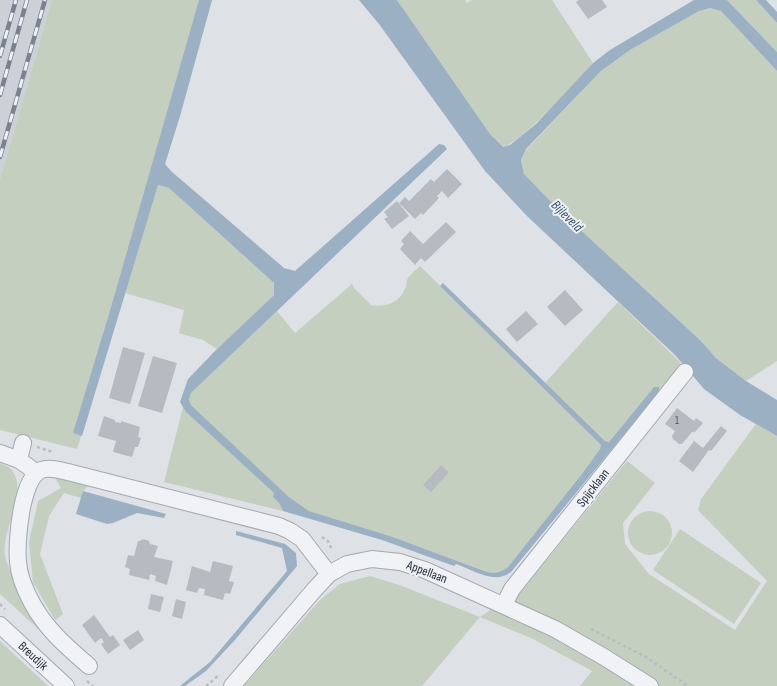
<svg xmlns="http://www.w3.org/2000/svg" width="777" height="686" font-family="'Sofia Sans Condensed',sans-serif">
	<rect width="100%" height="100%" fill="#dee1e6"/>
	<path fill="#ccd1d7" d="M0 0H52L0 179Z"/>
	<path fill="#c4cfc0" d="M52 0H212L180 116 158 185 169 188 274 283V295L217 349 203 340 179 333 184 310 125 293 77 449 0 430V179Z
		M397 0H465L467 3 472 0H552L593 63C574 83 526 140 502 147L490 134Z
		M727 0H756L777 23V52Z
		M710 8 721 11 777 71V361L746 381 716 358 700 340 561 212 524 174 521 160 526 150 601 71 630 50 699 11Z
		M420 266 601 445 600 449 581 475 508 567C501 572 496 574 487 572L390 536 309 511 289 497 191 405 189 400 191 393 277 311 295 333 352 284 354 288 371 305C385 308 399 303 405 289 407 286 406 283 407 280 409 275 416 270 420 266Z
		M618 302 681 363 666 385 659 392V387H654L609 442 605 441 545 383Z
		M183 407 186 412 275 493 273 497 279 503 283 511 164 482Z
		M756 424 777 436V686H580L592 671 533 639 480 617 422 686H244L320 600 340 584 370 576 402 586 480 617 525 587 627 461 655 483 623 523 625 544 649 574 735 630 767 581 698 510 701 499Z
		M0 463C3 465 8 466 11 469 28 490 7 521 5 544 3 556 8 566 13 576L80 667 0 594Z
		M70 477 90 484 83 491 81 498 64 493 49 516 40 554 63 614 55 620 33 582 29 542 38 501 61 488 55 478Z
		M628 533a22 22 0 1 1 44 0a22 22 0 1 1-44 0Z
		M680 529 761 583 734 624 653 570Z
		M0 641 48 686H49H0Z"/>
	<path fill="#9cb0c3" d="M199 0H212L180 116 165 164 171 171 284 268 295 271 439 144 444 145 447 149 191 393 189 400 191 405 289 497 309 511 390 536 487 572C496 574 501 572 508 567L581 475 600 449 601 445 440 286 443 283 605 441 609 442 654 387H659V392L511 572C495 585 473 570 456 564L454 566 382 540 283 511 279 503 273 497 274 493 186 412 180 402 188 379 217 349 274 295V283L169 188 158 185 82 436 73 433 112 304Z
		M359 0H397L490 134 503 147 510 145 536 124 593 63 610 50 694 0H727L777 52V71L721 11 710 8 699 11 630 50 601 71 526 149 521 160 524 174 561 212 700 340 716 358 746 381 777 400V436L740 415 704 389 675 355 527 216 485 171 379 24Z
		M756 0H766L777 12V23Z
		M83 491 166 514 164 518 137 513 113 523 107 524 76 514Z
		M236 531 285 544 296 553 297 566 234 641 206 671 185 686H180L210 662 287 571 282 548 236 535Z"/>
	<path fill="#b6bbc2" d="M579 0H602L607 7 588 19 576 2Z
		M447 169 462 184 448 198 442 191 437 196 439 198 423 215 421 213 415 219 399 203 405 197 409 201 431 179 434 182Z
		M397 201 409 216 392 229 384 219 388 217 384 212Z
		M446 222 456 232 425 262 421 258 415 265 400 249 404 244 401 241 410 231 423 244Z
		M565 290 583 310 565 326 547 307Z
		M526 311 538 324 517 342 506 329Z
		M123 347 145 353 130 404 109 398Z
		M153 356 177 363 162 413 138 406Z
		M677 408 694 421 696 418 703 423 695 432H692L682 444H679L673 439 672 436 675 431 665 424Z
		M104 416 115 420V422L121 423V421L140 427 138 437 141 438 138 447H135L132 457 113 452 116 441 98 436Z
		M721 426 727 431 711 451 709 450 693 472 679 461 694 441 703 448Z
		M441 465 449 472 431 492 423 485Z
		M143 539 149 541 150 544 158 546 154 557 173 561 167 585 155 581 156 576 150 574 149 580 129 575 130 569 125 567 128 555 134 556 138 541H140Z
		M213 561 233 566 229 581 234 582 230 594 225 593 223 600 204 595 205 589 199 588 197 593 186 590 192 566 210 572Z
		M151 594 164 597 160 612 148 609Z
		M176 599 186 602 182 619 172 616Z
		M94 615 110 637 113 635 120 645 108 654 101 644 104 642 101 638 95 643 82 625Z
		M138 630 144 640 130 650 123 640Z"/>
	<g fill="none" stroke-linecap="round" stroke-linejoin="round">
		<defs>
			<path id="minor" d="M23 443 19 460 29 467 36 474
				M0 453 19 460
				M504 605 512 589 685 372
				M0 625 66 686
				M89 666C66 646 46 629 32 603 25 590 19 576 18 562 16 543 21 478 41 470 49 467 59 470 68 472L279 526 290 531 302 539 329 574
				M232 686 315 589 329 574 347 564 372 559 400 562 425 570 555 629 604 657 650 686"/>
		</defs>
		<use href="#minor" stroke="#a4a8af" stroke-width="18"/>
		<path stroke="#b8bcc1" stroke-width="2.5" stroke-dasharray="3 3" stroke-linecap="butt" d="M37 447 53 452
			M322 537 328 541 332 550
			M0 604 5 609
			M591 629 646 657 688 686
			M87 681 93 686
			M206 686 219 675"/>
		<use href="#minor" stroke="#f0f2f5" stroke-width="16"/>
		<defs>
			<path id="rail" d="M0 56 16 0
				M0 95 27 0
				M0 157 45 0"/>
		</defs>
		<use href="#rail" stroke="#79828e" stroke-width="4.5"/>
		<use href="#rail" stroke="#edf0f4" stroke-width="3" stroke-dasharray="9" stroke-linecap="butt"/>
	</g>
	<g text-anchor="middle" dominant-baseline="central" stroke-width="4" stroke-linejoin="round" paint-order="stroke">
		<g font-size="11" fill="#4c535d">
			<text x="677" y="420">1</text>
		</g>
		<g font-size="13" fill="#29303b" stroke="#edf0f4">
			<text transform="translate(593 488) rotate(-52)">Spijcklaan</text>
			<text transform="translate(427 572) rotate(21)">Appellaan</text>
			<text transform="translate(33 656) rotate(43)">Breudijk</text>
		</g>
		<g font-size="14" font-style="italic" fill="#37506b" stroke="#edf0f4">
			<text transform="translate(567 216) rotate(45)">Bijleveld</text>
		</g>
	</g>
</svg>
